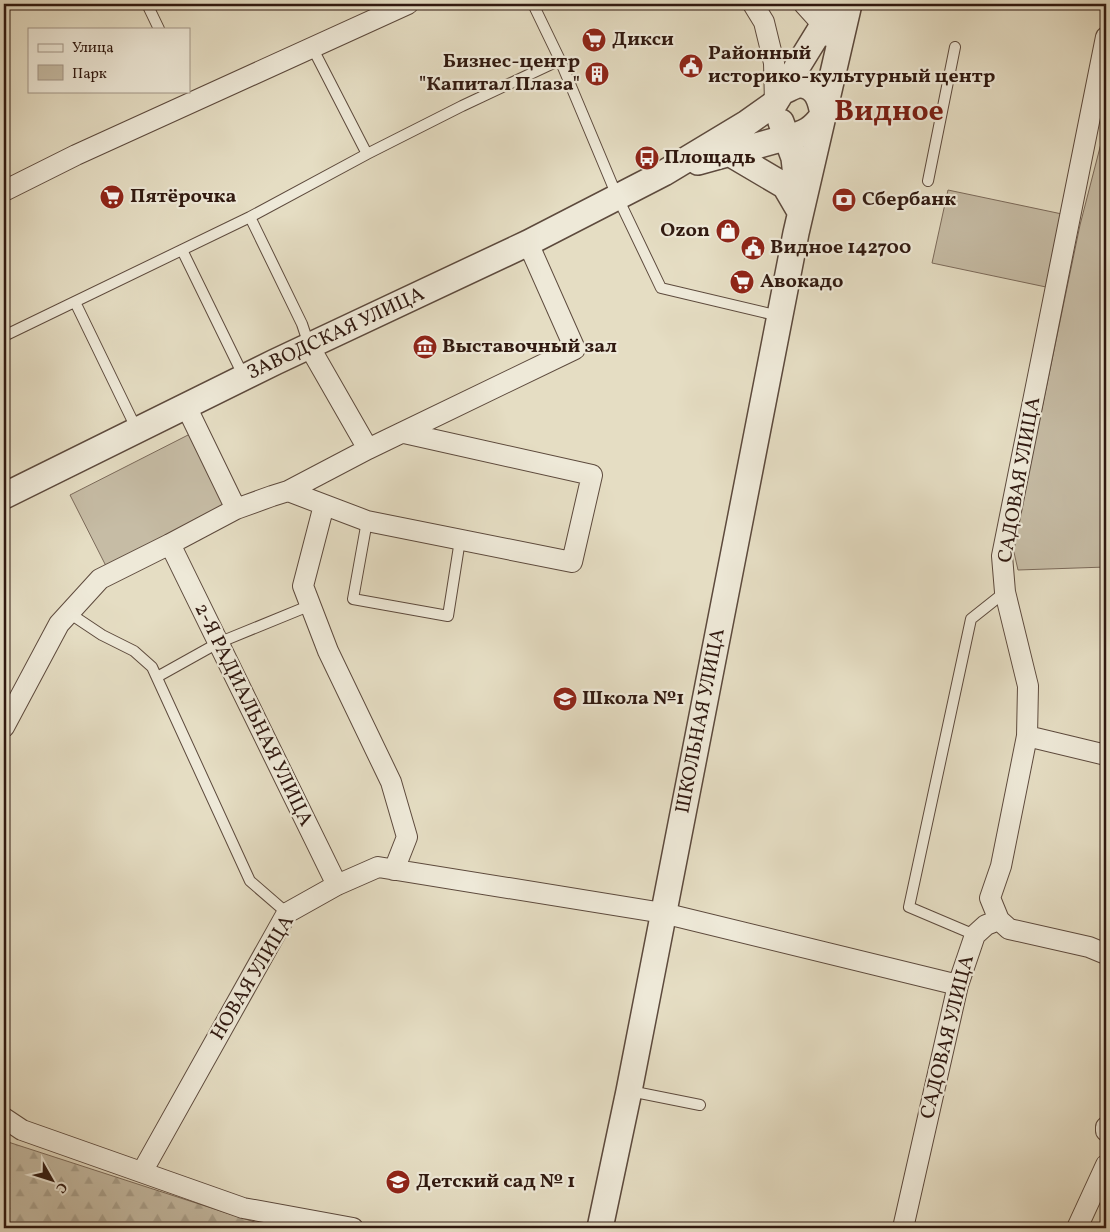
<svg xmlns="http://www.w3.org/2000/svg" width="1110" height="1232" font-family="Vollkorn,serif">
	<defs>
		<pattern id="forest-firs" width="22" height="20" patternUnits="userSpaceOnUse" patternTransform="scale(1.25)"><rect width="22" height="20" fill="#c6bca5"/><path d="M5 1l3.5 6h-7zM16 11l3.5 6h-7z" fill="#aaa18d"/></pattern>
	</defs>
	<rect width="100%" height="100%" fill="#e5ddc3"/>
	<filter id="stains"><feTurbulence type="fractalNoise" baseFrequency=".004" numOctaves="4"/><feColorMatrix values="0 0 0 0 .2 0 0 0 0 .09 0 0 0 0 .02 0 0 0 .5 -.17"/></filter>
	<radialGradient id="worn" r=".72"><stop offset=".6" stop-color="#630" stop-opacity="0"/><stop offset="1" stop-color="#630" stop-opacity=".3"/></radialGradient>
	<path fill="#c6bca5" stroke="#7b6a5a" d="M1106 124V567L1018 570 1013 548 1080 225Z
		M948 190 1062 214 1046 287 932 263Z
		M190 434 226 506 106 566 70 495Z"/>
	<path fill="url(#forest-firs)" stroke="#7b6a5a" d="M4 1141H5L273 1228H4Z"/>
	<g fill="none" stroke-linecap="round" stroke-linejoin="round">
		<defs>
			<path id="service" d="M147 4 159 29
				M560 60 617 196 661 288 779 316
				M367 154 462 106 560 60 533 4
				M928 181 955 47
				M250 217 302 324 309 345
				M182 250 244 377
				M75 302 137 430
				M4 336 250 217 367 154 312 47
				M367 521 353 599 448 616 460 540
				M69 613 102 635 134 651 152 667 250 881 287 913
				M157 677 218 643 311 605
				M975 935 909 907 971 619 1005 592
				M630 1091 700 1105"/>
			<path id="minor" d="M753 4 764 22 774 63 775 103
				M804 4 823 25 828 36
				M4 191 76 155 408 4
				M309 346 368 449
				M186 406 236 509
				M288 491 368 449 575 349 528 243
				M324 505 303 586 328 651 391 782 407 837 394 870
				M170 544 337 885
				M4 727 59 624 100 579 170 544 236 509 272 496 288 491 367 521 572 562 592 475 404 433
				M1027 736 1106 755
				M999 920 1009 929 1089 947 1106 954
				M4 1118 22 1130 243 1208 353 1228
				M1106 1127V1131
				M142 1172 287 913 337 885 378 867 663 913 958 985
				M903 1228 958 985 975 935 986 925 999 920 990 898 1001 866 1027 736 1028 686 1005 592 1002 556 1106 37
				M1077 1228 1106 1165"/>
			<path id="tertiary" d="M781 122 794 158 798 194
				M729 153 785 186 799 210
				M698 162 788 137C805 134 813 129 823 115 821 102 817 85 800 85 795 85 789 89 784 91
				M4 496 275 362 528 243 664 173 747 123 775 103 836 4
				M600 1228 629 1091 796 233 849 4"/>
		</defs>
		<use href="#service" stroke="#5d4a3d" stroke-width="12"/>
		<use href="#minor" stroke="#5d4a3d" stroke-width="22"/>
		<use href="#tertiary" stroke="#5d4a3d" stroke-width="28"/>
		<use href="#service" stroke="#eee9d8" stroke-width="10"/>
		<use href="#minor" stroke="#eee9d8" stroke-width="20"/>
		<use href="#tertiary" stroke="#eee9d8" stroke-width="25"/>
	</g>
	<defs>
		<symbol id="supermarket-disc" viewBox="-11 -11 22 22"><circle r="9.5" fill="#8f2418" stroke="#eee9d8"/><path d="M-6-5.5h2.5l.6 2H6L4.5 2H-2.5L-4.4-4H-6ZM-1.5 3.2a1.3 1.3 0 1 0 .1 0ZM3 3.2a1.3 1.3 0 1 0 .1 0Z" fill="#fff"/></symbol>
		<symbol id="civic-disc" viewBox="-11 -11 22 22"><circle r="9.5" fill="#8f2418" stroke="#eee9d8"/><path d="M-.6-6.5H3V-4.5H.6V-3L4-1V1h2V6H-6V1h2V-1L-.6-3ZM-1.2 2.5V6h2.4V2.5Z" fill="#fff"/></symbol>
		<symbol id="building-disc" viewBox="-11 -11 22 22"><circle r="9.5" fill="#8f2418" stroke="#eee9d8"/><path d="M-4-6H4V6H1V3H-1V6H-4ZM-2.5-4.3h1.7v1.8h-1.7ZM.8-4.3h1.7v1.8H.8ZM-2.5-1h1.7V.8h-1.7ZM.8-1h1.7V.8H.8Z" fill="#fff"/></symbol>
		<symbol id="bus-disc" viewBox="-11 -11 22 22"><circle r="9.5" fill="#8f2418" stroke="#eee9d8"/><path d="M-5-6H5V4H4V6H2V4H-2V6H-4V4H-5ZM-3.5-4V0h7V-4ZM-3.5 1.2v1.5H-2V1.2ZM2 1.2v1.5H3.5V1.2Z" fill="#fff"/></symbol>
		<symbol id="bank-disc" viewBox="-11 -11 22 22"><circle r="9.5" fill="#8f2418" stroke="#eee9d8"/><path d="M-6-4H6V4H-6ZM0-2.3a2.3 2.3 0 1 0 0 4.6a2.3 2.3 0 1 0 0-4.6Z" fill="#fff"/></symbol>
		<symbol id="shop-disc" viewBox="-11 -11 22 22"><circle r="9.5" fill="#8f2418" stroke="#eee9d8"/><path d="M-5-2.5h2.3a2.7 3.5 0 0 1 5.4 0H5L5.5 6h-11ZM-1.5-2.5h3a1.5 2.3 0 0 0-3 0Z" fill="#fff"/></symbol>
		<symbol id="museum-disc" viewBox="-11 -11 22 22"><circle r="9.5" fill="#8f2418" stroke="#eee9d8"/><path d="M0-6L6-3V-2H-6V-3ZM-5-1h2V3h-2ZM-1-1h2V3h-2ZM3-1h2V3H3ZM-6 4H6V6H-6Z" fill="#fff"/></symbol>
		<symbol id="school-disc" viewBox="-11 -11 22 22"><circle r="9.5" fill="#8f2418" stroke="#eee9d8"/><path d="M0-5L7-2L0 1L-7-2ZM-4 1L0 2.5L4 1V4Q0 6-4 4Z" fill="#fff"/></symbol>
	</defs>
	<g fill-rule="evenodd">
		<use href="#supermarket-disc" x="580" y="26" width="28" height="28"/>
		<use href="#civic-disc" x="677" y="52" width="28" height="28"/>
		<use href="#building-disc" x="583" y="60" width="28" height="28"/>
		<use href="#bus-disc" x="633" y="144" width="28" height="28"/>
		<use href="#supermarket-disc" x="98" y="183" width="28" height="28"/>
		<use href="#bank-disc" x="830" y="186" width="28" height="28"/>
		<use href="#shop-disc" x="714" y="217" width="28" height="28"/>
		<use href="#civic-disc" x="739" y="234" width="28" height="28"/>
		<use href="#supermarket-disc" x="728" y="268" width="28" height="28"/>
		<use href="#museum-disc" x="411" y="333" width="28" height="28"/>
		<use href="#school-disc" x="551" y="685" width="28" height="28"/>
		<use href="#school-disc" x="384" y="1168" width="28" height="28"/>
	</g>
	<g text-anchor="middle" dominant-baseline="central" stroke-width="4.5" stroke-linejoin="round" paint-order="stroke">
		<g font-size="20" font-weight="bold" fill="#301910" stroke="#eee9d8" text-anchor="start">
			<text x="612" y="40">Дикси</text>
			<text x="708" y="54">Районный<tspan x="708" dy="23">историко-культурный центр</tspan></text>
			<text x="580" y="62" text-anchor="end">Бизнес-центр<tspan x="580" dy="23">"Капитал Плаза"</tspan></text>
			<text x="664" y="158">Площадь</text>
			<text x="130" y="197">Пятёрочка</text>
			<text x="862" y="200">Сбербанк</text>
			<text x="710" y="231" text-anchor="end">Ozon</text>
			<text x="770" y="248">Видное 142700</text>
			<text x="760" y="282">Авокадо</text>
			<text x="442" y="347">Выставочный зал</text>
			<text x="582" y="699">Школа №1</text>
			<text x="416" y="1182">Детский сад № 1</text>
		</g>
		<g font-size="20" fill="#301910" stroke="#eee9d8">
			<text transform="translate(336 334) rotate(-25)">ЗАВОДСКАЯ УЛИЦА</text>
			<text transform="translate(1020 480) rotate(-80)">САДОВАЯ УЛИЦА</text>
			<text transform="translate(253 715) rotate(64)">2-Я РАДИАЛЬНАЯ УЛИЦА</text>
			<text transform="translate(701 721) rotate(-79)">ШКОЛЬНАЯ УЛИЦА</text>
			<text transform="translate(253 978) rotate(-59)">НОВАЯ УЛИЦА</text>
			<text transform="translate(948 1037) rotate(-76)">САДОВАЯ УЛИЦА</text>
		</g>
		<g font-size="30" font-weight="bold" fill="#7a1f14" stroke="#eee9d8">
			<text x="889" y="112">Видное</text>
		</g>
	</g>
	<rect width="1110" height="1232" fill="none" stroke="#e5ddc3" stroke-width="20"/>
	<rect x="5" y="5" width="1100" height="1222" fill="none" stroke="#301910" stroke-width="2.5"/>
	<rect x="10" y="10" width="1090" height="1212" fill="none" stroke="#301910"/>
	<rect x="28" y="28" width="162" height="65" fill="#eee9d8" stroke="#a29688"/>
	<rect x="38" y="44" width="25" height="8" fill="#eee9d8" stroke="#a29688"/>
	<text x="72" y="52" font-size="15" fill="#301910">Улица</text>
	<rect x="38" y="65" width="25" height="15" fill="#c6bca5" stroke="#a29688"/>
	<text x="72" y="78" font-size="15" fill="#301910">Парк</text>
	<g transform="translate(52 1180) rotate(129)" stroke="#eee9d8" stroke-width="4" paint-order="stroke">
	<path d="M0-4L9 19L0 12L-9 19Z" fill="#301910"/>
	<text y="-8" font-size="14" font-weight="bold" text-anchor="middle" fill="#301910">С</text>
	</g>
	<rect width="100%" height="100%" filter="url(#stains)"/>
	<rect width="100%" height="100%" fill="url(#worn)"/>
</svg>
